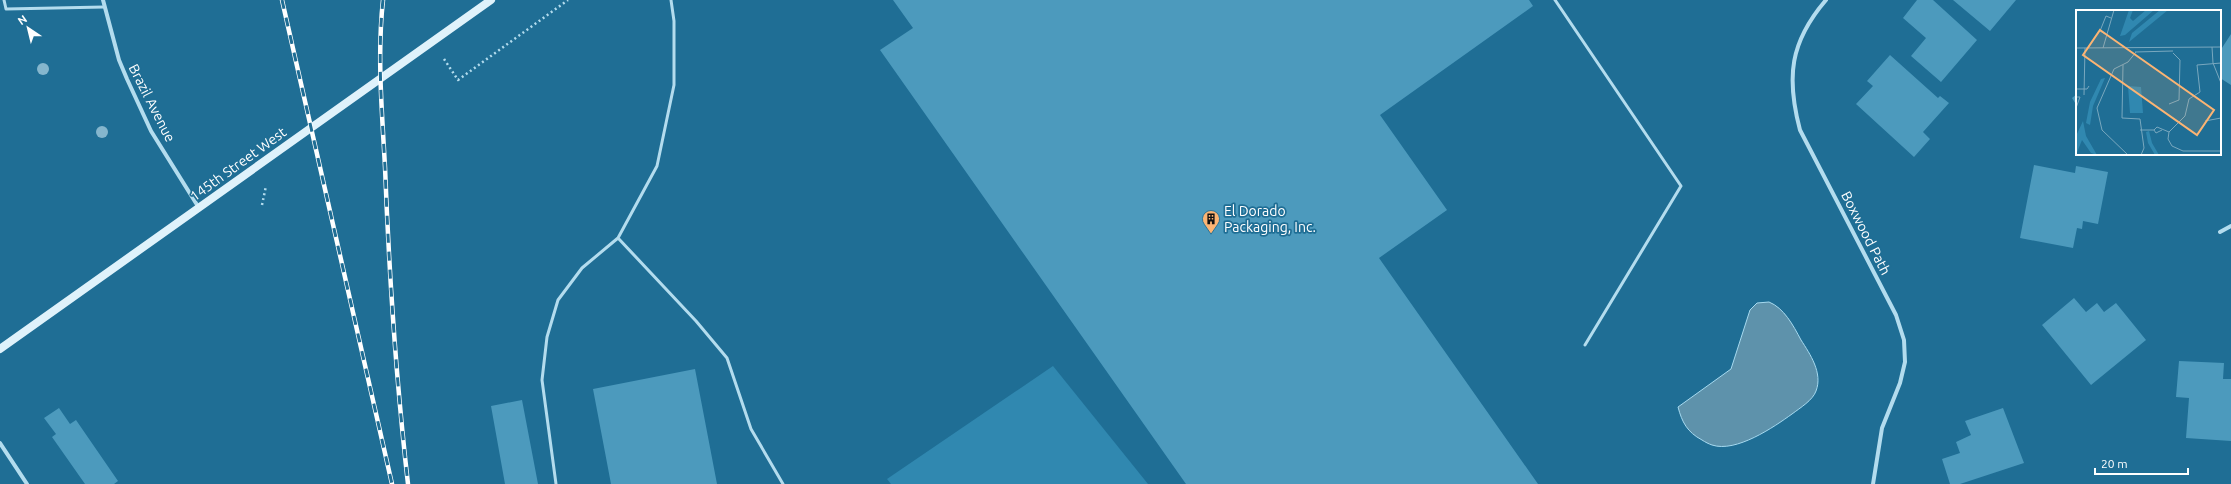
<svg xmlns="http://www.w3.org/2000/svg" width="2231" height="484" font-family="Ubuntu,sans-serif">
	<rect width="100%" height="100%" fill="#1f6e95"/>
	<path fill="#3088b0" d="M1053 366 1148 484H891L887 479Z"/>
	<path fill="#5e92ab" stroke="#a6daf0" d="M1769 302C1784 308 1793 325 1801 340 1810 354 1823 373 1816 391 1813 400 1800 408 1792 414 1774 427 1736 453 1712 445 1709 444 1705 442 1702 440 1687 432 1682 422 1678 407L1731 369 1750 310 1757 303Z"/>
	<path fill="#4c9abd" d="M893 0H1529L1533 6 1380 115 1447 210 1379 258 1538 484H1186L880 50 913 28Z
		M1917 0H1933L1977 40 1941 82 1911 56 1926 38 1903 18Z
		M1953 0H2016L1990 31Z
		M2231 34V85L2220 78V51Z
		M1890 55 1938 98 1940 96 1949 103 1923 132 1930 139 1914 157 1856 104 1873 86 1867 81Z
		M2077 94V106L2072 98Z
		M2034 165 2075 173 2076 166 2108 172 2098 224 2083 221 2082 229 2077 228 2073 248 2020 238Z
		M2074 298 2086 312 2097 303 2104 312 2116 303 2146 340 2091 385 2042 325Z
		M2179 361 2224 363 2223 379H2231V441L2186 438 2189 398 2176 397Z
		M695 369 717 484H611L593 389Z
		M522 400 538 484H505L491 406Z
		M59 408 70 424 76 420 118 481 114 484H85L52 437 56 434 44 418Z
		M2003 408 2024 463 1960 484H1950L1942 459 1960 453 1956 442 1971 435 1965 421Z"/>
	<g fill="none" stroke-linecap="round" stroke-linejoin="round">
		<path stroke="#b3dcee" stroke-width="2.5" stroke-dasharray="2 3" stroke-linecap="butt" d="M444 59 458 80 568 0
			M262 205 266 186"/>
		<path stroke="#b3dcee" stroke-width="3" d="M4 0 6 9 104 7
			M1555 0 1681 186 1585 345
			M618 238 696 321 727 358 751 429 783 484
			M556 484 542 380 547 337 558 300 582 268 618 238 657 166 674 85V21L671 0"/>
		<path stroke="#b3dcee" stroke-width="4" d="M103 0 119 60 127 79 151 131 199 208
			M1826 0C1790 42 1786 77 1800 130L1896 315 1904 340 1905 362 1900 383 1882 428 1873 484
			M2220 232 2231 226
			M0 443 27 484"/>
		<path stroke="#dff2fb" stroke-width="8" d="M0 349 491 0"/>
		<defs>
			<path id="rail" d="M282 0 392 484
				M383 0C377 55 382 112 385 167 389 273 396 379 408 484"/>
		</defs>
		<use href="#rail" stroke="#fff" stroke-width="4.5"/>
		<use href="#rail" stroke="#1f6e95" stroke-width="3" stroke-dasharray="9" stroke-linecap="butt"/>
	</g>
	<g fill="#85b6cd">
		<circle cx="43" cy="69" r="6"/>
		<circle cx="102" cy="132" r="6"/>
	</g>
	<defs>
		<symbol id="building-pin" viewBox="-11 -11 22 30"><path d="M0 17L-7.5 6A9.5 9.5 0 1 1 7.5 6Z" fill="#fcb473" stroke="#1f6e95"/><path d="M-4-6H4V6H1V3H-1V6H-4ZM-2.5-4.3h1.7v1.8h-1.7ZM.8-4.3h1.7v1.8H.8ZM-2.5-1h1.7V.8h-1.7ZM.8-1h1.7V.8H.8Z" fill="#111"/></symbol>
	</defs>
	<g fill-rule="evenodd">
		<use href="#building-pin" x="1201" y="209" width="20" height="27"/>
	</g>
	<g text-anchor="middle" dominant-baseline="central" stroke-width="3.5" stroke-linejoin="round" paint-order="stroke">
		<g font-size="14" fill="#fff" stroke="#1f6e95">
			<text transform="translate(152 103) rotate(63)">Brazil Avenue</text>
			<text transform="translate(238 164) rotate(-36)">145th Street West</text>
			<text transform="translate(1866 233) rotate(63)">Boxwood Path</text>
		</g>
		<g font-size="14" fill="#fff" stroke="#1f6e95" text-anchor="start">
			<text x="1224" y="211">El Dorado<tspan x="1224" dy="16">Packaging, Inc.</tspan></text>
		</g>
	</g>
	<g transform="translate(2076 10)">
		<rect width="145" height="145" fill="#1f6e95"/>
		<path d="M53 0H57L54 8 57 11 70 0H78L49 25 44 26ZM84 0H92L53 32 56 23ZM29 68 17 96 14 115 10 113 14 92 25 69ZM52 76 65 77 67 103H54ZM7 111 10 126 21 145 15 143 6 130 0 145V126ZM73 121 76 133 83 145H79L72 133 70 122Z" fill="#3088b0"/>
		<path fill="none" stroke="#79a8bf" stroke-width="1" d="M29 24 24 21 30 6 35 8M136 37 137 53 145 73M0 38 145 37M27 38 38 0M59 42 97 41M145 53 121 55 124 82 113 89 109 106 93 122 92 129 96 136 107 141H145M47 55 46 108 64 109 68 138 65 145M0 79H11L13 76M8 85 9 38M0 87H4L0 98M93 94 103 90 104 50 97 43M129 111 145 108M64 120H78M86 120 80 123 78 120 81 117 93 122M52 145 26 120 21 98 38 59 52 52 60 42"/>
		<path fill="#fcb473" fill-opacity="0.15" stroke="#fcb473" stroke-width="2" d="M24 20 138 100 121 125 7 45Z"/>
		<rect width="145" height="145" fill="none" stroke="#fff" stroke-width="2"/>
	</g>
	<g transform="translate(28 28) rotate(325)" stroke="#1f6e95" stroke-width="3" paint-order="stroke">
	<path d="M0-3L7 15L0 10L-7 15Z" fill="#ffffff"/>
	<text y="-6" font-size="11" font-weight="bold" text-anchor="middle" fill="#ffffff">N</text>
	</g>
	<path d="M2095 468v6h93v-6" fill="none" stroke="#ffffff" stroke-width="2"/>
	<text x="2101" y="468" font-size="12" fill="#ffffff" stroke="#1f6e95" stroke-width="3" paint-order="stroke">20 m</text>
</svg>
